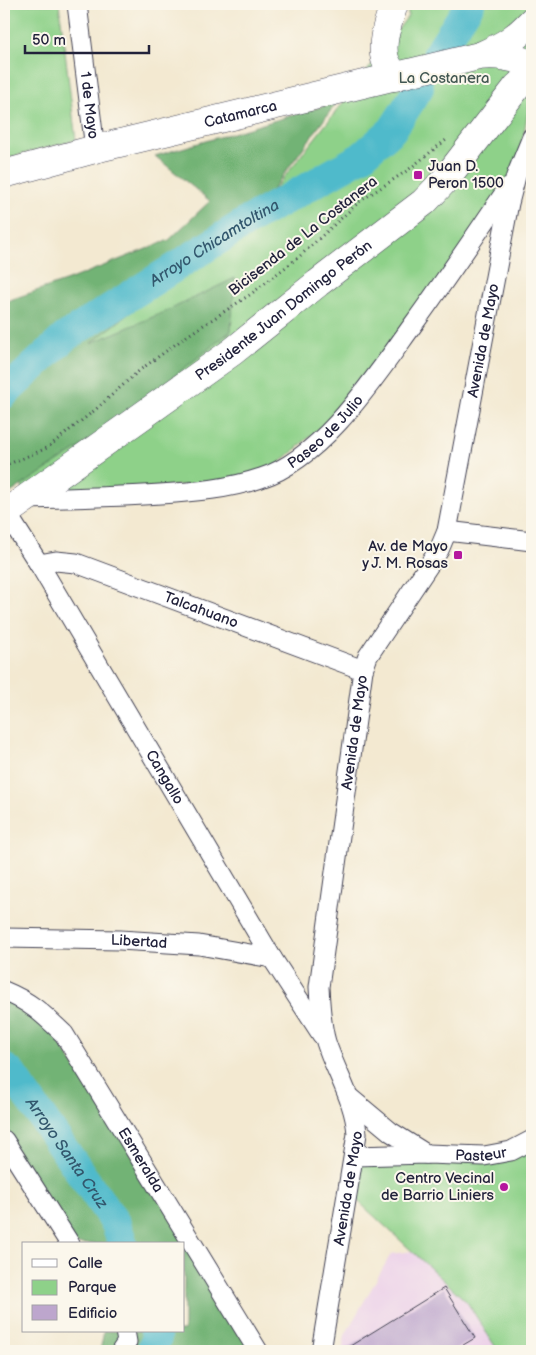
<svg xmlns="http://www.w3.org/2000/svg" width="536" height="1355" font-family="'Balsamiq Sans',sans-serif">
	<rect width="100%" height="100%" fill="#fbf7ec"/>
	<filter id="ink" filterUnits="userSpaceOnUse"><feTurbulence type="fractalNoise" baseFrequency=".02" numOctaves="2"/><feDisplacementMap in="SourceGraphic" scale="10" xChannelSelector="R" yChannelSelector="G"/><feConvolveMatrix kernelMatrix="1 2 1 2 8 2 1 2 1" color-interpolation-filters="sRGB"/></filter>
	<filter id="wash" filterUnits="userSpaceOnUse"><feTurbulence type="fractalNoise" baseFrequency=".0096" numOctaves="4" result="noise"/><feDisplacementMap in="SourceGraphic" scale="20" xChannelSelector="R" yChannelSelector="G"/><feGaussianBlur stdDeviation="1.12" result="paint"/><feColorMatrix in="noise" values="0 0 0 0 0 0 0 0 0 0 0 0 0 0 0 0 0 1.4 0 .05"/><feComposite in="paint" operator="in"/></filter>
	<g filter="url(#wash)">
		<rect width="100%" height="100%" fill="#f3e9d1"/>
		<path fill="#ecd1e9" d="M435 1248 501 1351H342L345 1335 391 1254Z"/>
		<path fill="#8ed189" stroke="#587a62" d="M4 4H59L76 140 4 159Z
			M408 4H532V22L527 44 532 89 516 176 365 389 262 478 24 499 4 355 251 219 345 100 408 16Z
			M532 1140V1351H498L467 1302 348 1192 355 1156 453 1155Z"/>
		<path fill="#72b375" stroke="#4a6a58" d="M337 102 251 219 91 343 167 311 235 278 231 331 108 429 4 497V302L68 280 169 240 210 201 155 156Z
			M4 991 38 1009 258 1351H100L104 1331H184V1244H70L4 1140Z"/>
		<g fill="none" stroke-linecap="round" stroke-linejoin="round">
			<g stroke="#4fbacb" stroke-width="30">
				<path d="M438 53 470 4"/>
				<path id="s1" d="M4 394 65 337 251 219 361 157 392 130 419 88"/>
				<path id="s2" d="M4 1068 11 1073 116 1224 123 1244"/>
				<path d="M151 1351 157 1338 155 1331"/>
			</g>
		</g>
		<g id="blocks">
			<path fill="#bda6cd" d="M444 1288 475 1338 453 1351H342Z"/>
		</g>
	</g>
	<g filter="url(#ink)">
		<use href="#blocks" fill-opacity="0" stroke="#414052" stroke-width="1"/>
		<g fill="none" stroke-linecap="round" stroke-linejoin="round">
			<defs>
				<g id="street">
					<path id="s3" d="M77 4 95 149"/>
					<path id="s4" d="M24 499C70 498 115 497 160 494 194 492 229 489 261 478 324 458 377 374 415 322 447 278 477 233 508 188"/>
					<path id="s5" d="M6 512 39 564 272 958 322 1035"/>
					<path d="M447 531 532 541"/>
					<path id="s6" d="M39 564 56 561 76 563 363 670"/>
					<path id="s7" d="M4 938 120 940 199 945 272 958"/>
					<path id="s8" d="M4 991C31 1002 43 1014 64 1034L258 1351"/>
					<path d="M349 1097 391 1132 426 1154"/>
					<path d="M4 1140 70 1244"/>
					<path id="s9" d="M355 1156 427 1154 484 1156 511 1151 532 1140"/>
					<path d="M121 1351 127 1342 125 1331"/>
					<path id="s10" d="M321 1351 357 1134C355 1101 336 1073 326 1042 321 1025 320 1005 319 987L363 670 368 656 439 550 447 531 509 203 516 176 532 137"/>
				</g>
				<g id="secondary">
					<path d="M394 4C389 21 380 41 385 59 387 65 392 72 395 77"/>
					<path d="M482 55C505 45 515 39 532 21"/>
					<path id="s11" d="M4 174 95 149 479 56C498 53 514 57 532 65"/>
					<path id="s12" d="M4 514 232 352 318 283 424 202 444 181 517 87 532 73"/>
				</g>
			</defs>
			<use href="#street" stroke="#414052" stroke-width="21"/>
			<use href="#secondary" stroke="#414052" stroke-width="29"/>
			<path stroke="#414052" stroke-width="3" stroke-dasharray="1 4" stroke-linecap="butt" d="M4 466 47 448 95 410 140 370 187 336 251 294 300 256 359 202 408 170 446 140"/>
			<use href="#street" stroke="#fff" stroke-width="19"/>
			<use href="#secondary" stroke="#fff" stroke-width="28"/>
		</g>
	</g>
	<g fill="#b5179e" stroke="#fbf7ec" stroke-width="2">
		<rect x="413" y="170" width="10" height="10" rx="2.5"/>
		<rect x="453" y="550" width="10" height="10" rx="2.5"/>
		<circle cx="504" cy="1187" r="5"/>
	</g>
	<g text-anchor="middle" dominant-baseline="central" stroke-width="4" stroke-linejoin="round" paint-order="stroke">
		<g font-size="15" fill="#425752" stroke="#fbf7ec">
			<text x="444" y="78">La Costanera</text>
		</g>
		<g font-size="15" fill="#22223b" stroke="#fbf7ec">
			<text stroke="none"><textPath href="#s3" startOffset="102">1 de Mayo</textPath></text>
			<text stroke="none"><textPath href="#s11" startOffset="244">Catamarca</textPath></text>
			<text transform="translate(303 236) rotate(-38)">Bicisenda de La Costanera</text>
			<text stroke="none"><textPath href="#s12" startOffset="346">Presidente Juan Domingo Perón</textPath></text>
			<text stroke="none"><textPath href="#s10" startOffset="1050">Avenida de Mayo</textPath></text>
			<text stroke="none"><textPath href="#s4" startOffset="319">Paseo de Julio</textPath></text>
			<text stroke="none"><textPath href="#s6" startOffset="171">Talcahuano</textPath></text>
			<text stroke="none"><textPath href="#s10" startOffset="630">Avenida de Mayo</textPath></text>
			<text stroke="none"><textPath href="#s5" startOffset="309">Cangallo</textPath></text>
			<text stroke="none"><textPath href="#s7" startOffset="135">Libertad</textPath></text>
			<text stroke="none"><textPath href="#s9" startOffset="126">Pasteur</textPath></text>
			<text stroke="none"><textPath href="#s8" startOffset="222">Esmeralda</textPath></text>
			<text stroke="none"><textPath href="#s10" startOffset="165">Avenida de Mayo</textPath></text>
		</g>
		<g font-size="15" fill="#22223b" stroke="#fbf7ec" text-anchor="end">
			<text x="428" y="166" text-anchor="start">Juan D.<tspan x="428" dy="17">Peron 1500</tspan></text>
			<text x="448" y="546">Av. de Mayo<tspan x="448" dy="17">y J. M. Rosas</tspan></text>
			<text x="494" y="1178">Centro Vecinal<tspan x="494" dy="17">de Barrio Liniers</tspan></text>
		</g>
		<g font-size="16" font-style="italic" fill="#32576d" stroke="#fbf7ec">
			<text stroke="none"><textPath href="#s1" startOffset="260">Arroyo Chicamtoltina</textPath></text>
			<text stroke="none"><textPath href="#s2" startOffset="106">Arroyo Santa Cruz</textPath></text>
		</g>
	</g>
	<rect width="536" height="1355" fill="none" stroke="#fbf7ec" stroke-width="20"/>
	<rect x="22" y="1242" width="162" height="90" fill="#fbf7ec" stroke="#a4a2a5"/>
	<rect x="32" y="1259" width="25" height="8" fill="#ffffff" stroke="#a4a2a5"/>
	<text x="68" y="1268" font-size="15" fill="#22223b">Calle</text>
	<rect x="32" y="1280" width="25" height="15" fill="#8ed189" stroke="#a4a2a5"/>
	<text x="68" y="1292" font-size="15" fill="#22223b">Parque</text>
	<rect x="32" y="1305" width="25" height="15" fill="#bda6cd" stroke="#a4a2a5"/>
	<text x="68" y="1318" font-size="15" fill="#22223b">Edificio</text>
	<path d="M25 45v8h124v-8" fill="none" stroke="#22223b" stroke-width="2.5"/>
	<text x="32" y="45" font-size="15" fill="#22223b" stroke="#fbf7ec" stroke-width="4" paint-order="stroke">50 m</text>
</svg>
